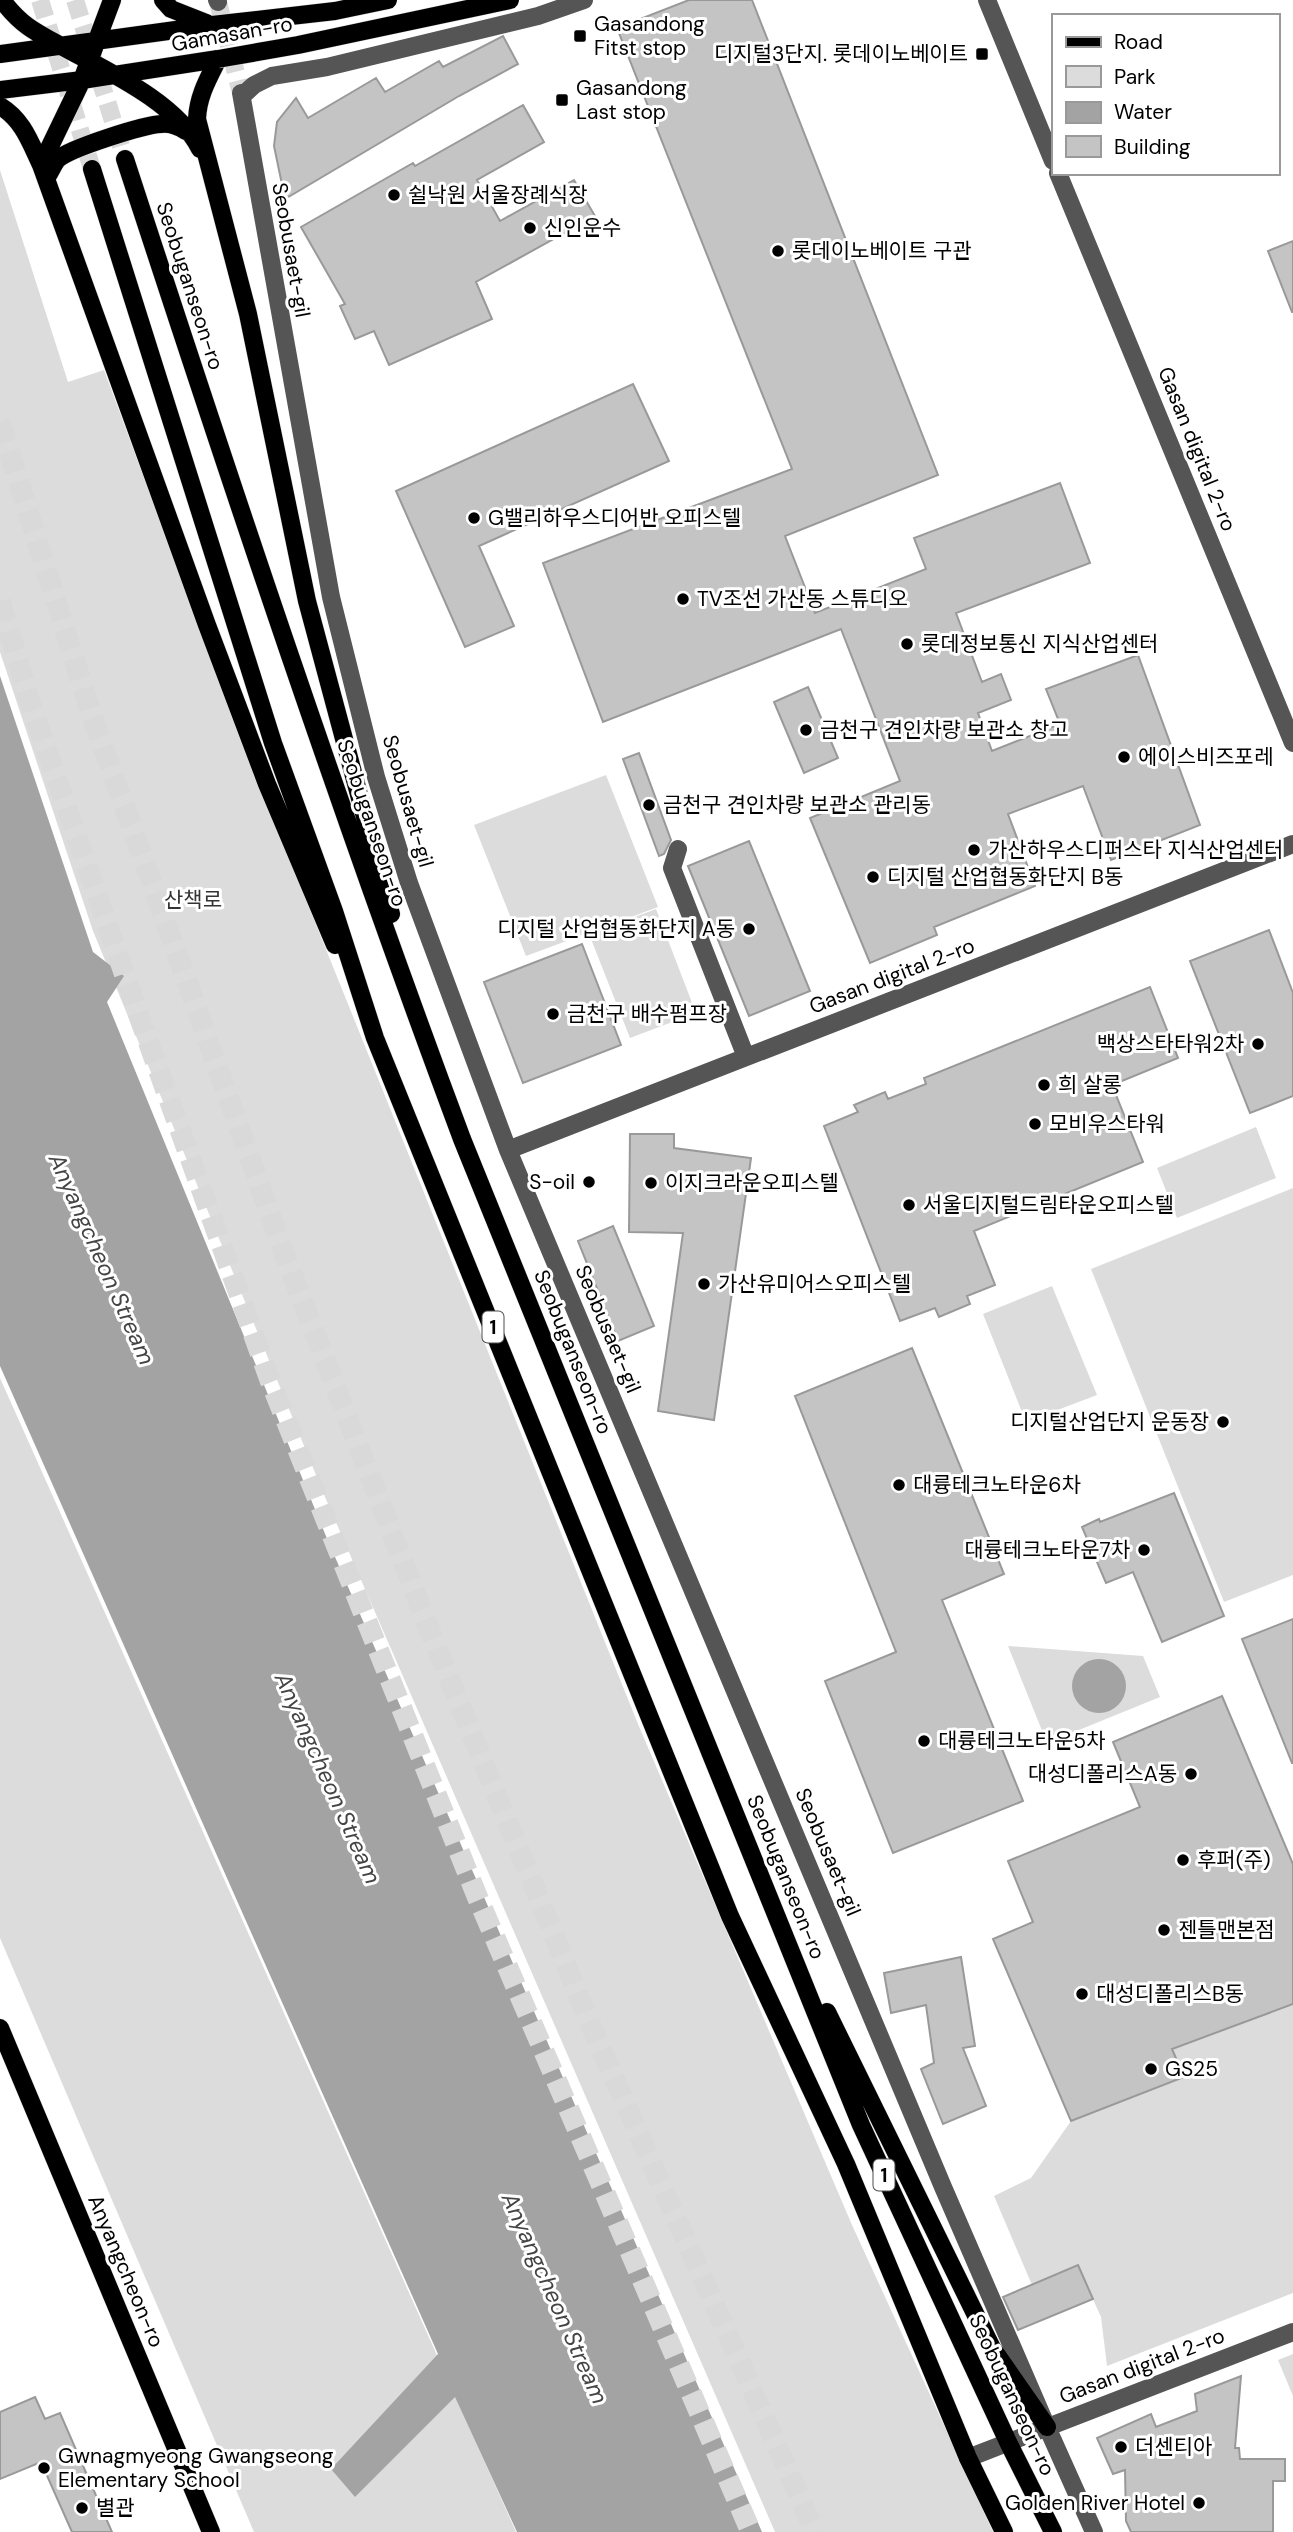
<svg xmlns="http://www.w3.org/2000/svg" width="1293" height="2532" font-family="'DM Sans','Noto Sans KR',sans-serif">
	<rect width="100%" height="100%" fill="#fff"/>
	<path fill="#dcdcdc" d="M0 170 68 382 104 370 234 721 638 1724 852 2225 993 2532H775L325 1497 93 931 0 652Z
		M606 775 658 907 526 956 474 825Z
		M656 909 696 1013 630 1038 589 934Z
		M1256 1127 1276 1178 1177 1218 1157 1168Z
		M1293 1188V1575L1224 1602 1091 1269Z
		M1052 1286 1097 1395 1026 1422 983 1314Z
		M0 1378 516 2532H254L0 1938Z
		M1008 1646 1143 1656 1160 1697 1047 1743Z
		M1293 2004V2293L1107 2366 1101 2317 1078 2266 1032 2285 994 2196 1031 2178 1071 2121 1172 2049Z
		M1293 2354V2396L1278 2360Z"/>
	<path fill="#a3a3a3" d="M0 676 93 952 124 976 107 1002 328 1541 762 2532H517L455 2397 355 2497 331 2469 438 2354 0 1366Z
		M1072 1686a27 27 0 1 1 54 0a27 27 0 1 1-54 0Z"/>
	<path fill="#c4c4c4" stroke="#999" stroke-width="2" d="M689 0H752L938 475 785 536 815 613 926 569 914 538 1060 483 1090 563 956 613 982 682 1001 674 1011 700 978 713 992 751 1060 724 1046 689 1138 655 1200 825 1111 860 1083 786 1008 814 1035 886 934 927 937 935 870 963 810 818 900 781 841 629 603 722 543 563 792 469 617 28Z
		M503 36 518 64 459 96 285 199 274 146 277 122 296 98 308 118 376 78 385 92 439 61 443 67Z
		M523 105 544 142 477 180 500 221 574 180 595 216 476 282 492 319 389 365 374 331 355 339 340 306 345 304 301 227 413 163 415 166Z
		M1293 241V312H1292L1268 251Z
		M633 384 669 461 479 546 514 626 465 647 396 491Z
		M808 687 838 758 804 773 774 702Z
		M639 753 671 840 664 854 659 856 623 759Z
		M749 841 810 991 749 1016 688 866Z
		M1269 930 1293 993V1096L1250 1113 1190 961Z
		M582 944 621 1045 523 1083 484 982Z
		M1150 987 1178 1058 1112 1085 1143 1162 974 1231 995 1285 967 1296 970 1304 939 1317 935 1308 900 1321 824 1126 858 1112 854 1105 885 1092 888 1099 926 1084 924 1078Z
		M630 1134H674V1148L751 1158 714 1420 658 1411 683 1233 629 1232Z
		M613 1226 654 1326 618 1341 578 1241Z
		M912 1348 1004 1574 942 1600 1023 1801 893 1853 825 1681 896 1652 795 1396Z
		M1174 1493 1224 1616 1162 1642 1133 1572 1106 1583 1082 1527 1099 1519 1100 1522Z
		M1293 1619V1763H1292L1242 1639Z
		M1222 1696 1293 1864V2004L1172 2049 1184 2077 1071 2121 993 1939 1033 1922 1008 1861 1140 1807 1113 1742Z
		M961 1957 975 2046 963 2048 986 2106 943 2124 921 2069 934 2063 926 2005 891 2013 884 1973Z
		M1078 2265 1093 2299 1018 2330 1003 2297Z
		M1241 2376 1235 2448H1239L1240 2459H1285V2481H1273V2532H1131L1126 2521 1125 2470 1113 2474 1097 2438 1151 2414 1156 2427 1197 2411 1195 2394Z
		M35 2397 45 2419 60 2413 112 2532H72L41 2462 0 2479V2412Z"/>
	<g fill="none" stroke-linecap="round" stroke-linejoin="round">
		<path stroke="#d9d9d9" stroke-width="18" stroke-dasharray="18 9" stroke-linecap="butt" d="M218 2 241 93"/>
		<path stroke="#d9d9d9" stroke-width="18" stroke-dasharray="18 9" stroke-linecap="butt" d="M40 0 92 169
			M75 0 125 159"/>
		<path stroke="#d9d9d9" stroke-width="21" stroke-dasharray="21 10" stroke-linecap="butt" d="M0 422 90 710 282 1248 431 1634 588 2019 815 2532
			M0 601 31 705 138 1013 270 1380 477 1896 751 2532"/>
		<defs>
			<path id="major" d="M2 0C21 26 37 33 65 48 109 72 177 103 200 149
				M163 0 171 9 209 24
				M0 54 212 25
				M218 59C208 79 198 96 197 119L248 314 307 601 391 914
				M0 90 82 80 218 59
				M0 106C23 120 30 142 41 165L207 625 267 784 335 945
				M125 159C232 487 341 815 462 1139L861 2125 1008 2442 1053 2532
				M41 165 82 80 112 0
				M92 169 273 743 334 911 375 1038 730 1916 846 2164 968 2458 1004 2532
				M47 177C51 171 54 163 58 159 71 148 143 125 161 124 170 123 178 126 186 131
				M827 2012 992 2348 1047 2427
				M0 2028 211 2532"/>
		</defs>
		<use href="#major" stroke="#dbdbdb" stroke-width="19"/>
		<path stroke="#555" stroke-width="18" d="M217 0 218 2
			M987 0 1053 161
			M241 93 331 597 376 777 409 883 508 1150 943 2187 1047 2427 1094 2532
			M242 96 254 85 272 76 327 67 538 16 584 0
			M1058 173 1293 743
			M678 849 672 868 746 1057
			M508 1150 1293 844
			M968 2458 1293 2332"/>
		<use href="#major" stroke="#000" stroke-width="18"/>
		<defs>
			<path id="major-bridge" d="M212 25 335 11 388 0
				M218 59 298 45 510 0"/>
		</defs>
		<use href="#major-bridge" stroke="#dbdbdb" stroke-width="19" stroke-linecap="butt"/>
		<use href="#major-bridge" stroke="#000" stroke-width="18"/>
	</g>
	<g fill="#000" stroke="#fff" stroke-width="2.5">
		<rect x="573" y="29" width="14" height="14" rx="3.5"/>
		<rect x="975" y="47" width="14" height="14" rx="3.5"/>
		<rect x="555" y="93" width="14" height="14" rx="3.5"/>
		<circle cx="394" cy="195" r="7"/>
		<circle cx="530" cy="228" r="7"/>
		<circle cx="778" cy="251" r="7"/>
		<circle cx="474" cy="518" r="7"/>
		<circle cx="683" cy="599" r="7"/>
		<circle cx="907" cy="644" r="7"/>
		<circle cx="806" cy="730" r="7"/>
		<circle cx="1124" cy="757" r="7"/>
		<circle cx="649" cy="805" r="7"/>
		<circle cx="974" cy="850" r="7"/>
		<circle cx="873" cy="877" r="7"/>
		<circle cx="749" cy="929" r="7"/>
		<circle cx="553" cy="1014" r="7"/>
		<circle cx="1258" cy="1044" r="7"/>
		<circle cx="1044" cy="1085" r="7"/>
		<circle cx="1035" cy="1124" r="7"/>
		<circle cx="589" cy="1182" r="7"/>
		<circle cx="651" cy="1183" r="7"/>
		<circle cx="909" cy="1205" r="7"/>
		<circle cx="704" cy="1284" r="7"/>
		<circle cx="1223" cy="1422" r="7"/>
		<circle cx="899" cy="1485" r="7"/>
		<circle cx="1144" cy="1550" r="7"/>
		<circle cx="924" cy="1741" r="7"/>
		<circle cx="1191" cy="1774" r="7"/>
		<circle cx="1183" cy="1860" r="7"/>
		<circle cx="1164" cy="1930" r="7"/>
		<circle cx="1082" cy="1994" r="7"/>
		<circle cx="1151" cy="2069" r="7"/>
		<circle cx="1121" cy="2447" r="7"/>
		<circle cx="44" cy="2468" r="7"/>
		<circle cx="1199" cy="2503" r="7"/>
		<circle cx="82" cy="2508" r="7"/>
	</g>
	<g text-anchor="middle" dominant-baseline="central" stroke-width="6" stroke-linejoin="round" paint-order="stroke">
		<g fill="#fff" stroke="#4c4c4c" stroke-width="2">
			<rect x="482.5" y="1311.5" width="21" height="31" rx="5"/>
			<rect x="873.5" y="2159.5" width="21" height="31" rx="5"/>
		</g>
		<g font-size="19" font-weight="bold" fill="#000">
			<text x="493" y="1327">1</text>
			<text x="884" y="2175">1</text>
		</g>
		<g font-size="21" fill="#000" stroke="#fff" text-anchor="start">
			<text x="594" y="24">Gasandong<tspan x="594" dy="24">Fitst stop</tspan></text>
			<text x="968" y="54" text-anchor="end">디지털3단지. 롯데이노베이트</text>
			<text x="576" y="88">Gasandong<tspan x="576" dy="24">Last stop</tspan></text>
			<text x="408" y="195">쉴낙원 서울장례식장</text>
			<text x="544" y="228">신인운수</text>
			<text x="792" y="251">롯데이노베이트 구관</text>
			<text x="488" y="518">G밸리하우스디어반 오피스텔</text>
			<text x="697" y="599">TV조선 가산동 스튜디오</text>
			<text x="921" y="644">롯데정보통신 지식산업센터</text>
			<text x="820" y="730">금천구 견인차량 보관소 창고</text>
			<text x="1138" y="757">에이스비즈포레</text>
			<text x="663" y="805">금천구 견인차량 보관소 관리동</text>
			<text x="988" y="850">가산하우스디퍼스타 지식산업센터</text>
			<text x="887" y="877">디지털 산업협동화단지 B동</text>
			<text x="735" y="929" text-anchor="end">디지털 산업협동화단지 A동</text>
			<text x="567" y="1014">금천구 배수펌프장</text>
			<text x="1244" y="1044" text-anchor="end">백상스타타워2차</text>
			<text x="1058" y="1085">희 살롱</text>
			<text x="1049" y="1124">모비우스타워</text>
			<text x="575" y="1182" text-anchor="end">S-oil</text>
			<text x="665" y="1183">이지크라운오피스텔</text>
			<text x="923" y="1205">서울디지털드림타운오피스텔</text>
			<text x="718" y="1284">가산유미어스오피스텔</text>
			<text x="1209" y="1422" text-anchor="end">디지털산업단지 운동장</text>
			<text x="913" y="1485">대륭테크노타운6차</text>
			<text x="1130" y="1550" text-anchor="end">대륭테크노타운7차</text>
			<text x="938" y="1741">대륭테크노타운5차</text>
			<text x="1177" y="1774" text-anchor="end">대성디폴리스A동</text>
			<text x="1197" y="1860">후퍼(주)</text>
			<text x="1178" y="1930">젠틀맨본점</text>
			<text x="1096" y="1994">대성디폴리스B동</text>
			<text x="1165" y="2069">GS25</text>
			<text x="1135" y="2447">더센티아</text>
			<text x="58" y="2456">Gwnagmyeong Gwangseong<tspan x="58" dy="24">Elementary School</tspan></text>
			<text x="1185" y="2503" text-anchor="end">Golden River Hotel</text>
			<text x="96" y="2508">별관</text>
		</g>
		<g font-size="21" fill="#000" stroke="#fff">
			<text transform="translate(232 34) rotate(-10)">Gamasan-ro</text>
			<text transform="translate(291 250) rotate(80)">Seobusaet-gil</text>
			<text transform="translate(190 286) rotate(72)">Seobuganseon-ro</text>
			<text transform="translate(1197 449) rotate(68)">Gasan digital 2-ro</text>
			<text transform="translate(408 801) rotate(74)">Seobusaet-gil</text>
			<text transform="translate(372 823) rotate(71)">Seobuganseon-ro</text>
			<text transform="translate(892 976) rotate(-21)">Gasan digital 2-ro</text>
			<text transform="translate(608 1329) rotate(67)">Seobusaet-gil</text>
			<text transform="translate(573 1352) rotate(68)">Seobuganseon-ro</text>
			<text transform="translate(828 1852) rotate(67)">Seobusaet-gil</text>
			<text transform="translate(786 1877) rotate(68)">Seobuganseon-ro</text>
			<text transform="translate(126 2271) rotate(67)">Anyangcheon-ro</text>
			<text transform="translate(1142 2366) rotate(-21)">Gasan digital 2-ro</text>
			<text transform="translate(1012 2395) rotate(65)">Seobuganseon-ro</text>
		</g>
		<g font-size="21" fill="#333" stroke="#fff">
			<text x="193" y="900">산책로</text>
		</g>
		<g font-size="23" font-style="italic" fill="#444" stroke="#fff">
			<text transform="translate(102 1259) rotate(66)">Anyangcheon Stream</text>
			<text transform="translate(328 1778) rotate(66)">Anyangcheon Stream</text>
			<text transform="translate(555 2298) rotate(66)">Anyangcheon Stream</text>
		</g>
	</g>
	<rect x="1052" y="14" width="228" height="161" fill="#ffffff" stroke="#999999" stroke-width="2"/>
	<rect x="1066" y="37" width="35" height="10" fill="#000000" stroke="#999999" stroke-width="2"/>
	<text x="1114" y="49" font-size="21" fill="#000000">Road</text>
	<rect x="1066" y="66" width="35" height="21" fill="#dcdcdc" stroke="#999999" stroke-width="2"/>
	<text x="1114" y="84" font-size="21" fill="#000000">Park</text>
	<rect x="1066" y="102" width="35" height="21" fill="#a3a3a3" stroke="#999999" stroke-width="2"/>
	<text x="1114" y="119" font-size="21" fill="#000000">Water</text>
	<rect x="1066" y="136" width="35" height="21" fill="#c4c4c4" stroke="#999999" stroke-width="2"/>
	<text x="1114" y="154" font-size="21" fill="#000000">Building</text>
</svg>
